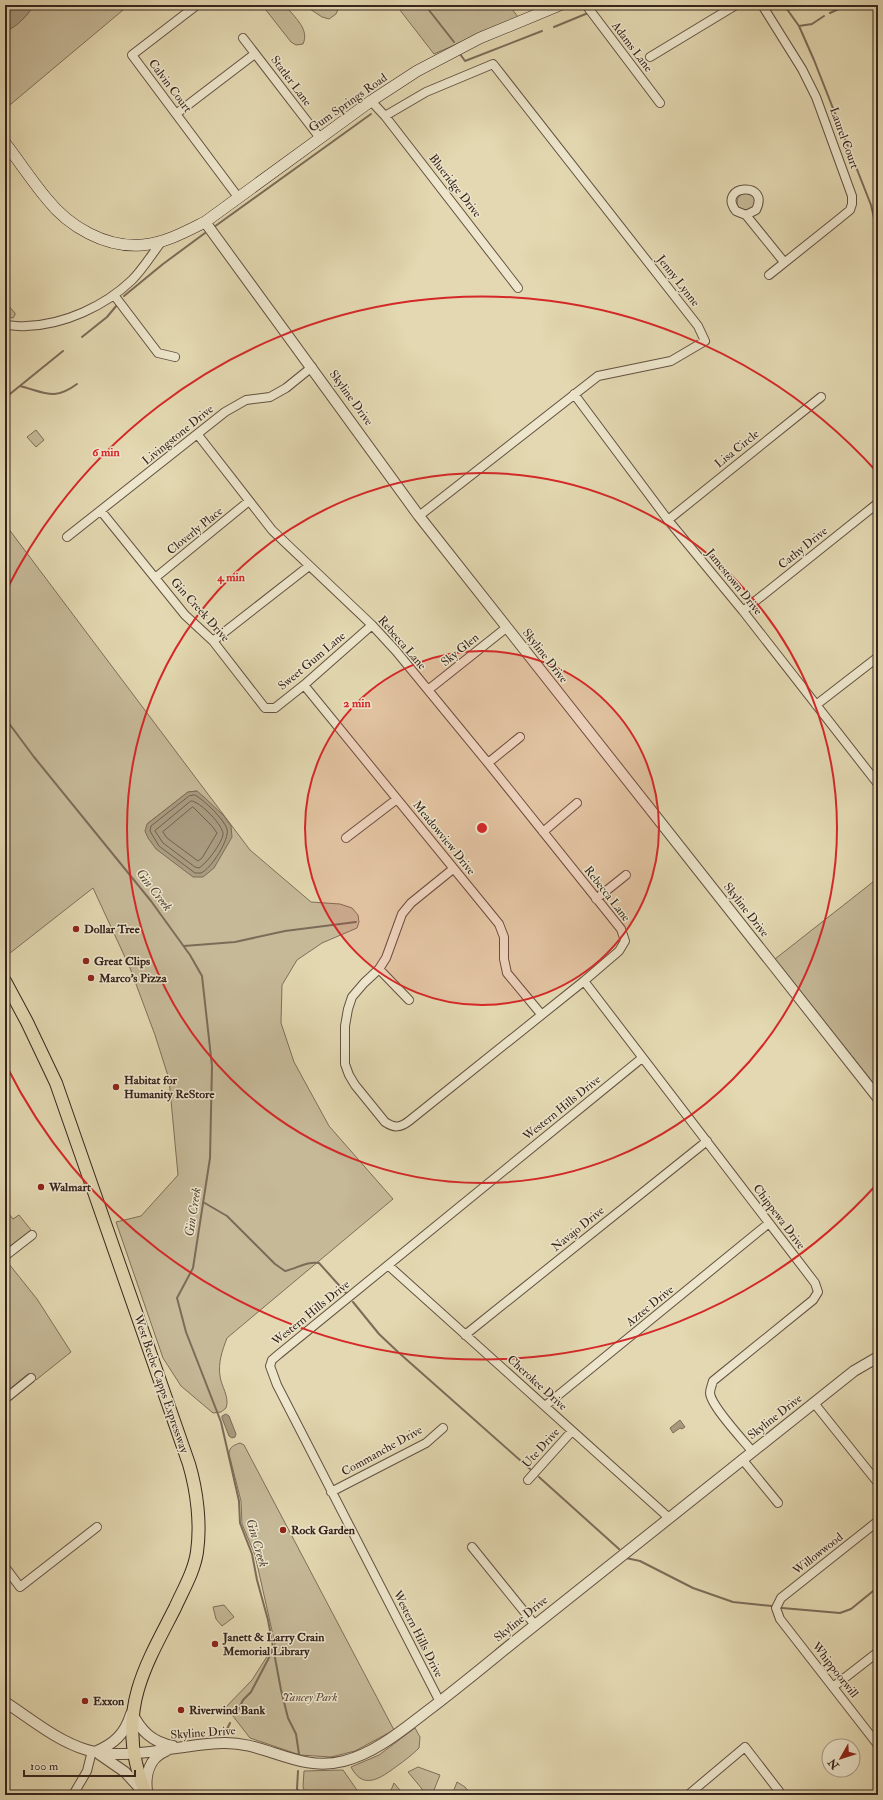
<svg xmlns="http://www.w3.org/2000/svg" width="883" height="1800" font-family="'IM FELL Double Pica',serif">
	<rect width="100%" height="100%" fill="#e3d8b1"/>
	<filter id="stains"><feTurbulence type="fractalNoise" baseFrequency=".005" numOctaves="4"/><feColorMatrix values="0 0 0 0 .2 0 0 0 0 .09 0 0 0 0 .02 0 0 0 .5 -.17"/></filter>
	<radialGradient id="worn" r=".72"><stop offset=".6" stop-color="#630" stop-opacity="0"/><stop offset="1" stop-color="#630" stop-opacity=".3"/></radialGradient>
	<path fill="#c6b998" stroke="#7f6e5a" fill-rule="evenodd" d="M34 5H129L5 109V31C18 26 27 16 34 5Z
		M262 5H285C294 17 310 29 303 44L296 45 291 42Z
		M304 5H338L339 7 336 14 329 19 322 17Z
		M396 5H509L518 17 434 54Z
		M737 202a9 9 0 1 1 18 0a9 9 0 1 1-18 0Z
		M5 302 15 313V315L13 318 5 317Z
		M36 430 44 440 36 447 27 437Z
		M5 524 250 850 311 902 340 904 352 908 358 915 359 922 357 928 322 943 297 960 282 985 281 1023 294 1062 329 1126 393 1199 227 1338C222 1351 218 1363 220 1376 221 1386 230 1397 226 1408L221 1412 213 1413 181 1386 163 1358 116 1222 141 1216 178 1175 169 1079 155 1035 130 968 93 888 5 957ZM197 791 147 824 188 792Z
		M878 878V1089L775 959Z
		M5 1209 13 1219 19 1215 31 1230 5 1250Z
		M5 1259 37 1299 71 1352 36 1380 31 1374H28L5 1393Z
		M240 1443 244 1445 394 1730 355 1751 331 1757 300 1755 250 1738 226 1707 252 1680 275 1644 255 1555 242 1524 241 1501 229 1454C229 1447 234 1445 240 1443Z
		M224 1605 234 1617 222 1626 216 1619 213 1607Z
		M415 1728 420 1737 419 1748C412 1755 404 1761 397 1766 381 1778 363 1791 351 1767L379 1755Z
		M418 1767 440 1775 432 1795H427L408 1772Z
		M343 1770 359 1793 356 1795H306L303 1787 304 1771Z
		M457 1782 465 1787 471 1795H452Z
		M394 1783 404 1795H389Z"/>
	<path fill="#a99b7f" stroke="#7c6b58" d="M5 5H34C27 16 18 26 6 31Z
		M197 791 204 797 224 816 231 826 232 837 214 868 203 877H193L156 849 148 838 145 831 147 824 188 792Z
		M226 1414 229 1416 236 1434 235 1437 232 1438 229 1436 222 1418V1416Z
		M680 1420 685 1427 682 1429 680 1428 673 1433 670 1428Z"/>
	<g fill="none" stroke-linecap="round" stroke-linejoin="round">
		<path stroke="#70604e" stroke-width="1" d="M195 795C204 800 224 819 227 829 230 839 211 869 201 873 199 873 197 873 195 873L159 846 150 831 151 826 189 796Z
			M191 801C199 800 225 827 223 835 221 844 207 863 199 868L195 867 163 843 155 831Z
			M193 807 212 826 217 833 202 858 198 861 167 838 163 832Z"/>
		<path stroke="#7c6b58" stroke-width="2" d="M425 5 454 42
			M784 5 799 26 814 60 871 205 878 235
			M601 8 609 5
			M830 13 847 5
			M799 26 812 24 824 16
			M554 27 588 13
			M460 54 465 61 542 31
			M214 227 371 114
			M124 296 163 264 205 233
			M82 337 107 317 117 305
			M20 386C46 393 54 401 77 384
			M5 398 63 351
			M5 718 34 757 151 901 190 955 202 976 212 1066 210 1158 193 1268 177 1298 186 1332 221 1422 239 1501 240 1523 252 1554 257 1580 268 1620 281 1690 288 1718 296 1734 299 1754
			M184 946 235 942 285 931 356 922
			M203 1202 227 1216 275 1264 285 1271C298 1268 307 1261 319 1263L346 1293
			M353 1302 379 1334 398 1352 530 1469
			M539 1477 619 1549
			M626 1558 640 1561 693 1588 733 1602 772 1606
			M782 1608 840 1613 851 1609 878 1587
			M236 1714 243 1700 251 1692 273 1650
			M224 1735 230 1723
			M298 1771 297 1789 301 1795"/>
		<defs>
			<path id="minor" d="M197 5 132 55 238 197
				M586 5 660 103
				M762 5 802 69 816 97 852 196V204L850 210 839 219 769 275
				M243 38 320 138
				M650 57 736 5
				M371 101 385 116 518 288
				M176 114 252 56
				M385 116 426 92 493 64 698 326 705 341 671 361 598 376 419 516
				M746 215 736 211C716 185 771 180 756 210L746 215 784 262
				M114 295 158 353 175 357
				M5 325C12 325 19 327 26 326 64 325 105 306 132 280 143 269 152 254 162 241
				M574 394 668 520 743 611 878 784
				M198 435 272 530 372 625 396 651 488 763 621 929 625 941 619 951 584 981 409 1121C400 1128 394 1128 385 1122L355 1085 349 1075 345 1064V1026L348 1009 352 997 364 983 379 969 386 958 402 914 411 903 453 869
				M101 511 185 615 213 641 265 708H275L304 685 372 625
				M668 520 821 397
				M67 537 225 412 246 400 270 397 286 388 312 367
				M155 578 249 501
				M743 611 878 503
				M213 641 309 566
				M304 685 499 924 504 937V959L507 973 541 1014
				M428 690 506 628
				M816 705 878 657
				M488 763 520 737
				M543 832 577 803
				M346 838 397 799
				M596 899 626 875
				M379 969 409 1000
				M584 981 815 1283 818 1292 813 1300 713 1381C712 1385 710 1389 710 1393 711 1406 743 1440 752 1451
				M5 1256 32 1235
				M389 1266 668 1517
				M465 1335 707 1141
				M5 1399 31 1378
				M814 1403 878 1483
				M545 1406 769 1223
				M742 1459 778 1503
				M528 1480 572 1431
				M331 1492 426 1443 443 1428
				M878 1521 781 1598 776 1608 780 1619 878 1745
				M472 1547 535 1625
				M5 1567 20 1587 97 1527
				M833 1687 878 1652
				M440 1702 277 1385 270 1366 272 1360 279 1354 642 1058
				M73 1795 87 1771 92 1751
				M688 1795 745 1747 782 1795"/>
			<path id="tertiary" d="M205 222 419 516 878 1098
				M5 1702C31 1719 57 1741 87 1750 129 1762 179 1744 222 1743 265 1741 298 1773 344 1761 375 1753 401 1731 426 1712 458 1688 489 1662 520 1637 631 1548 742 1459 854 1371L878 1357
				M132 1713C141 1731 152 1742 173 1746
				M95 1752C114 1744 125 1734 131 1714
				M99 1754 125 1772 144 1793
				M147 1791C145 1775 149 1758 166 1751"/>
			<path id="secondary" d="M5 143C19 161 32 181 47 199 69 227 106 248 142 245 165 243 185 232 205 222L371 101 417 71 480 38 560 5"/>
			<path id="primary" d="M5 981 27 1022 56 1083 189 1464C197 1491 201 1524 197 1552 194 1572 183 1590 175 1608 148 1661 122 1702 136 1763 139 1774 141 1785 147 1795"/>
		</defs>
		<use href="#minor" stroke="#635142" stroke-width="10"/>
		<use href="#tertiary" stroke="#635142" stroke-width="12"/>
		<use href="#secondary" stroke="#38241d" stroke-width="12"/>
		<use href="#primary" stroke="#38241d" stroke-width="14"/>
		<use href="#minor" stroke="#ede6cc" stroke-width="8"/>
		<use href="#tertiary" stroke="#ede6cc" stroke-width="10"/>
		<use href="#secondary" stroke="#ede6cc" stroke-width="11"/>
		<use href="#primary" stroke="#e3d8b1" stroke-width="12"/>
	</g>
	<circle cx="482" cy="828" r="177" fill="#d62828" fill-opacity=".12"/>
	<g fill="none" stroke="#d62828" stroke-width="2">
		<circle cx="482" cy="828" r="177"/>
		<circle cx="482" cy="828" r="355"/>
		<path d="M877 1184A532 532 0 0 1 6 1065M6 591A532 532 0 0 1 877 472"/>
	</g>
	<g fill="#8f2418" stroke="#ede6cc" stroke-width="1.5">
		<circle cx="76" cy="929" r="4"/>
		<circle cx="86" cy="961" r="4"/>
		<circle cx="91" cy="978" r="4"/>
		<circle cx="116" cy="1087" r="4"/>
		<circle cx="41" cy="1187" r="4"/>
		<circle cx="283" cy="1530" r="4"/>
		<circle cx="215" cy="1644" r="4"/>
		<circle cx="85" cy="1701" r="4"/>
		<circle cx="181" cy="1710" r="4"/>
	</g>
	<g text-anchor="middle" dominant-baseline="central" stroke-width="3" stroke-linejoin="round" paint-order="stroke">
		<g font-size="12" fill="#38241d" stroke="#ede6cc">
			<text transform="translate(632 47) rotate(53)">Adams Lane</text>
			<text transform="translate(291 81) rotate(53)">Statler Lane</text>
			<text transform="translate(170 86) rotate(53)">Calvin Court</text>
			<text transform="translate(348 103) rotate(-35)">Gum Springs Road</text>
			<text transform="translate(844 138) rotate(70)">Laurel Court</text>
			<text transform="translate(455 186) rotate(52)">Blueridge Drive</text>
			<text transform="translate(678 281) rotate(52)">Jenny Lynne</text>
			<text transform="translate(351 398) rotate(54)">Skyline Drive</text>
			<text transform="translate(178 435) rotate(-39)">Livingstone Drive</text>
			<text transform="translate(737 449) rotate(-39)">Lisa Circle</text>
			<text transform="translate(195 531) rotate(-39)">Cloverly Place</text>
			<text transform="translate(803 548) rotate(-39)">Cathy Drive</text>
			<text transform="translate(734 582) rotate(51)">Jamestown Drive</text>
			<text transform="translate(200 610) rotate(48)">Gin Creek Drive</text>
			<text transform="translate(402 643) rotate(49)">Rebecca Lane</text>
			<text transform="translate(460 650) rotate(-39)">Sky Glen</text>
			<text transform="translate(545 656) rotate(52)">Skyline Drive</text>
			<text transform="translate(312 661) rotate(-40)">Sweet Gum Lane</text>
			<text transform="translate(444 838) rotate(51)">Meadowview Drive</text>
			<text transform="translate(607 894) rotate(52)">Rebecca Lane</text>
			<text transform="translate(746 910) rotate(52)">Skyline Drive</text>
			<text transform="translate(562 1108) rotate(-39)">Western Hills Drive</text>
			<text transform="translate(779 1217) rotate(53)">Chippewa Drive</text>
			<text transform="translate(578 1229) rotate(-39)">Navajo Drive</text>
			<text transform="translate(650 1306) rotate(-39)">Aztec Drive</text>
			<text transform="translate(311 1313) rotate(-39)">Western Hills Drive</text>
			<text transform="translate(537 1383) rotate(42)">Cherokee Drive</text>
			<text transform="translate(161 1384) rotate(71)">West Beebe Capps Expressway</text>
			<text transform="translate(775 1417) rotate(-38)">Skyline Drive</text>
			<text transform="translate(541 1448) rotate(-48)">Ute Drive</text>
			<text transform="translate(382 1451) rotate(-29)">Commanche Drive</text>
			<text transform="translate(818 1554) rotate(-38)">Willowwood</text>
			<text transform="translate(521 1619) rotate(-39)">Skyline Drive</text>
			<text transform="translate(418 1634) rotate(63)">Western Hills Drive</text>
			<text transform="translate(835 1670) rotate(52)">Whippoorwill</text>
			<text transform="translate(203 1733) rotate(-4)">Skyline Drive</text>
		</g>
		<g font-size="12" font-weight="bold" fill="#38241d" stroke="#ede6cc" text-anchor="start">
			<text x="84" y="929">Dollar Tree</text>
			<text x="94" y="961">Great Clips</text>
			<text x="99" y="978">Marco's Pizza</text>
			<text x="124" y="1080">Habitat for<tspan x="124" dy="14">Humanity ReStore</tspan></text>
			<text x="49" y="1187">Walmart</text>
			<text x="291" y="1530">Rock Garden</text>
			<text x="223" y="1637">Janett &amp; Larry Crain<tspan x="223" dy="14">Memorial Library</tspan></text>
			<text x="93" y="1701">Exxon</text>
			<text x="189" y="1710">Riverwind Bank</text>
		</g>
		<g font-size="12" font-style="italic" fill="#5c493c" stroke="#ede6cc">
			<text x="310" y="1697">Yancey Park</text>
		</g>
		<g font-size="13" font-style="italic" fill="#5a483a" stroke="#ede6cc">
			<text transform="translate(154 890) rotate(52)">Gin Creek</text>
			<text transform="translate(193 1212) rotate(-81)">Gin Creek</text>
			<text transform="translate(257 1543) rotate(74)">Gin Creek</text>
		</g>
	</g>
	<circle cx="482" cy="828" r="6" fill="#d62828" stroke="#ede6cc" stroke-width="2"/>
	<g font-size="12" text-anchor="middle" font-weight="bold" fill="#d62828" stroke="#ede6cc" stroke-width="3" stroke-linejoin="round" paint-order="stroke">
		<text x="106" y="456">6 min</text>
		<text x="231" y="581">4 min</text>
		<text x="357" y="707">2 min</text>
	</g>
	<rect width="883" height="1800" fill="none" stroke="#e3d8b1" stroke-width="20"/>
	<rect x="6" y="6" width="871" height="1788" fill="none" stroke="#38241d" stroke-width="2"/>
	<rect x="10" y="10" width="863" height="1780" fill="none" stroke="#38241d"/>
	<g transform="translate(841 1758) rotate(231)"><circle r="19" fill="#ede6cc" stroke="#a59886"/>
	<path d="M0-3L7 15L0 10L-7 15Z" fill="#8f2418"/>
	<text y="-6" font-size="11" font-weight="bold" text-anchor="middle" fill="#38241d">N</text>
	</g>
	<path d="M24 1770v6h111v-6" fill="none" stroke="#38241d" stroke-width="2"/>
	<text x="30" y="1770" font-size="12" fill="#38241d" stroke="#ede6cc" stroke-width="3" paint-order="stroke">100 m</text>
	<rect width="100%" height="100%" filter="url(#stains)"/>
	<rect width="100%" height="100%" fill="url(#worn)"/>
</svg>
